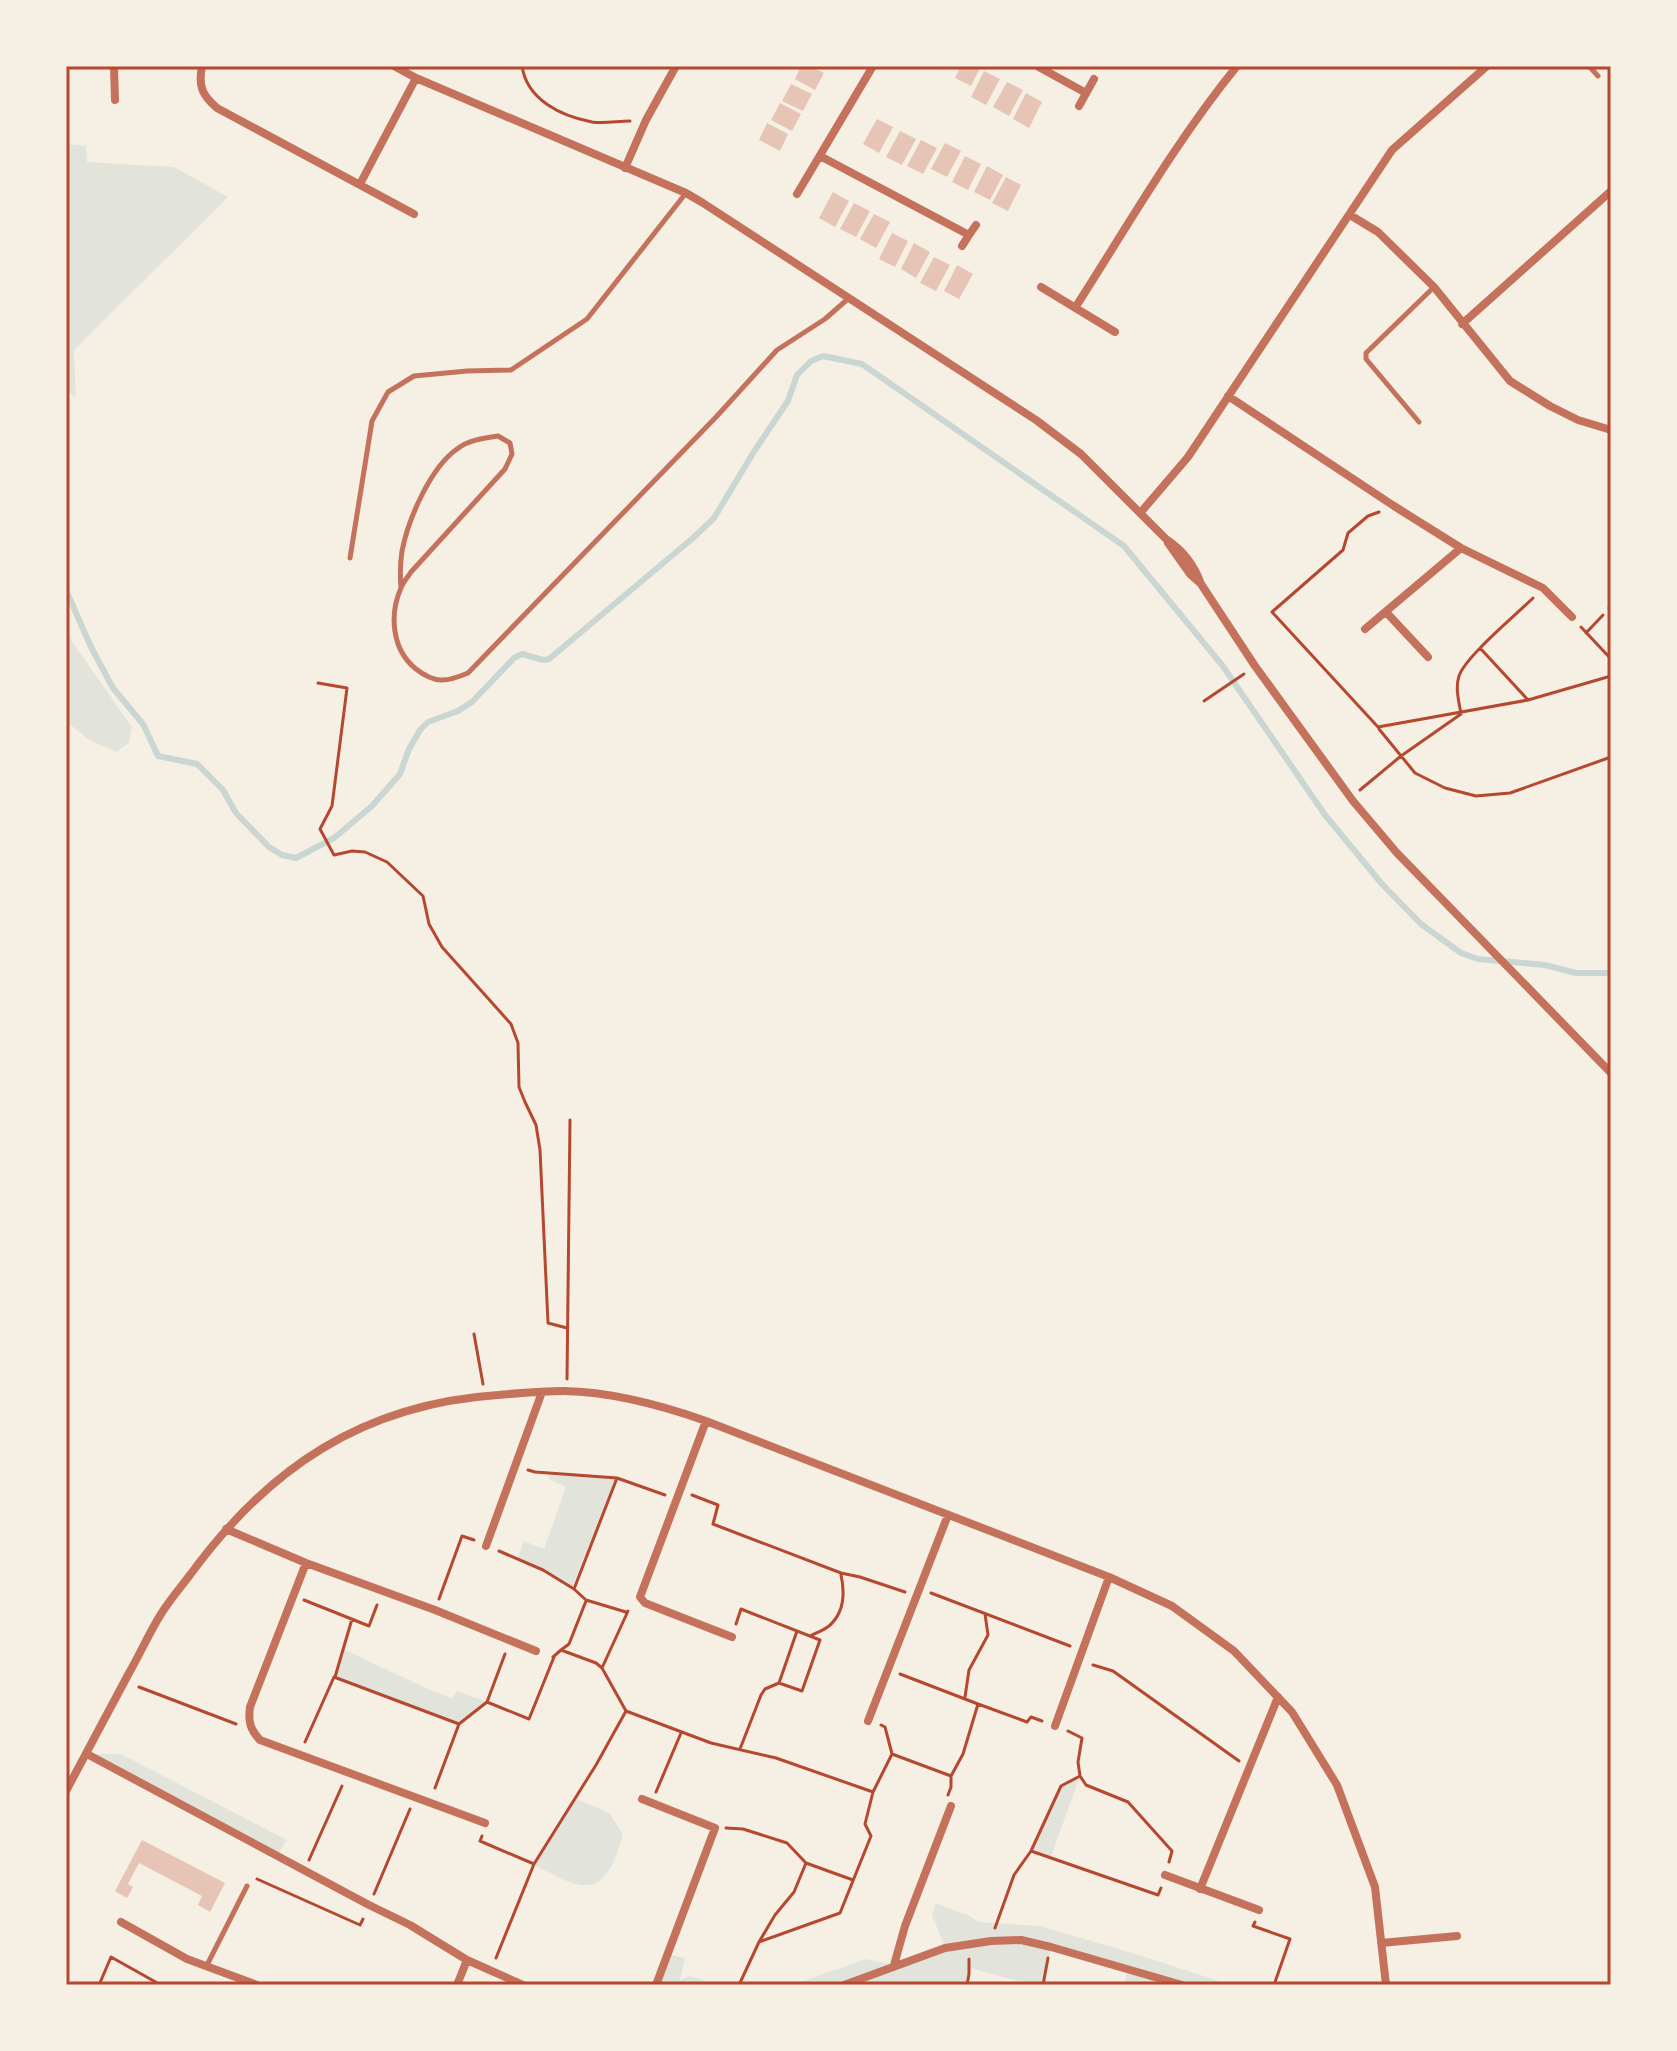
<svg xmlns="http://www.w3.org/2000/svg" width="1677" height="2051" font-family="'PT Serif',serif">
	<rect width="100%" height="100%" fill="#f6efe4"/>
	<path fill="#e2e4dc" d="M66 144 86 146 87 162 174 167 228 197 74 350 76 398 66 391Z
		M66 626 73 643 132 727 129 743 116 752 89 740 66 721Z
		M548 1473 617 1478 572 1587 543 1570 517 1559 524 1541 544 1549 566 1487 549 1479Z
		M343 1649 430 1690 452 1698 457 1691 487 1702 459 1724 334 1677Z
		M87 1754H121L287 1840 277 1856Z
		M1080 1776 1051 1857 1031 1851 1061 1786Z
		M575 1798 609 1813 623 1834C606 1899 584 1894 534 1864Z
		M936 1903 970 1916 978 1922 1040 1926 1139 1955 1231 1985H1124L1128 1970 1051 1948 1043 1985H1032L970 1968 967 1985H792L866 1959 894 1965 945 1947 932 1915Z
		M667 1954 685 1958 680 1980 690 1976 717 1985H656Z"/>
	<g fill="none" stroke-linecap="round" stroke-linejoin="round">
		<path stroke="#c9d6d2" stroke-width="6" d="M66 590 91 647 113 688 143 724 158 756 197 764 223 790 236 813 269 847 282 855 296 858 334 838 372 806 400 774 409 749 420 730 428 722 458 711 472 702 514 658 522 654 543 660 549 659 693 538 714 518 755 450 788 401 797 375 811 361 823 356 862 364 1124 546 1222 665 1325 815 1382 884 1421 924 1461 953 1478 959 1545 965 1576 973H1611"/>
	</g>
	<path fill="#e6c5b7" d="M801 66H810L824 73 815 90 795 79Z
		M961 66H981L971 86 955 78Z
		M984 71 1000 79 986 105 971 97Z
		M1007 82 1023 90 1009 116 993 107Z
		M791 84 812 94 803 111 782 101Z
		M1026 93 1042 102 1029 128 1013 119Z
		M780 103 801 114 792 131 771 120Z
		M877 119 893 127 879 153 863 144Z
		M767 123 788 134 780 151 759 140Z
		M900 131 916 139 902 165 886 157Z
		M921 140 937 148 923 174 907 166Z
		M945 143 961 151 947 177 931 169Z
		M965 156 981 164 968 190 952 182Z
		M987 166 1003 175 990 200 974 192Z
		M1006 177 1021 185 1008 211 992 203Z
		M833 192 849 201 835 227 819 218Z
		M854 203 870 211 856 237 840 229Z
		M874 214 890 222 876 248 860 239Z
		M892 233 908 241 895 267 879 259Z
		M914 243 930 252 916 278 901 269Z
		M934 257 950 265 936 291 920 283Z
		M957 265 973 274 959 299 944 291Z
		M142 1840 225 1883 210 1912 198 1905 202 1896 139 1863 128 1884 133 1887 127 1898 115 1891Z"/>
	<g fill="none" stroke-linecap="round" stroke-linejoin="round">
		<path stroke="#b5482f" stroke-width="3" d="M522 66C527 100 561 116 592 122 604 124 618 121 630 121
			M1379 512 1368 516 1348 533 1343 550 1272 612 1378 727 1528 700 1611 676
			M1581 627 1611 659
			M1586 633 1603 615
			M1480 648 1528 700
			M318 683 347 688 332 806 320 829 334 855 352 851 365 852 387 862 423 896 429 924 442 947 511 1024 518 1043 519 1087 525 1102 536 1125 540 1150 548 1323 567 1328
			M1204 701 1244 674
			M1379 729 1415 773 1445 788 1476 796 1510 793 1611 757
			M1360 790 1401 756 1461 714C1459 702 1455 688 1459 676 1465 657 1516 615 1533 598
			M474 1334 483 1384
			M567 1379 570 1120
			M528 1470 535 1472 617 1478 665 1495
			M692 1495 718 1505 713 1524 841 1573 860 1577 905 1592
			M499 1551 543 1570 574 1589 586 1600 626 1612
			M574 1589 617 1478
			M931 1593 1070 1646
			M439 1599 462 1536 474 1540
			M304 1600 369 1626 377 1605
			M736 1624 741 1609 820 1640 802 1691 779 1683 765 1689 761 1695 740 1749
			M810 1636C816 1633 824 1630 829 1626 844 1613 845 1593 841 1575
			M561 1650 569 1644 586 1601
			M553 1657 561 1650 596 1663 602 1668
			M1093 1665 1113 1671 1239 1761
			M900 1674 978 1704
			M335 1677 352 1619
			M779 1683 797 1631
			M139 1687 236 1724
			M965 1697 969 1670 988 1635 985 1614
			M487 1702 505 1654
			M626 1711 602 1668 628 1611
			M881 1725 885 1727 892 1754
			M1068 1731 1082 1738 1078 1762 1080 1776 1086 1785 1128 1802 1172 1851 1169 1862
			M305 1742 334 1677 459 1724
			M951 1776 963 1754 978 1704 1027 1722 1031 1717 1042 1721
			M435 1788 459 1724 487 1702 529 1719 554 1657
			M656 1792 681 1733
			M726 1828 743 1829 787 1843 806 1863 853 1880
			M482 1836 480 1841 534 1864
			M1031 1851 1061 1786 1080 1776
			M309 1860 342 1786
			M257 1879 360 1925 363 1919
			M374 1894 410 1809
			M1255 1922 1253 1926 1290 1939 1274 1985
			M995 1928 1014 1875 1031 1851 1158 1895 1161 1888
			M759 1942 775 1915 794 1892 806 1863
			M496 1958 534 1864 596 1765 626 1711 711 1743 776 1758 873 1792 892 1754 951 1776V1787L948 1795
			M99 1985 111 1957 161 1985
			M739 1985 759 1942 840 1913 871 1836 865 1824 873 1792
			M967 1985 969 1974V1959
			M1043 1985 1048 1958"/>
		<path stroke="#c5725c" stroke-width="5" d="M1589 66 1598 76
			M1419 422 1366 359V353L1434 287
			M350 558 372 421 388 392 414 376 467 371 511 370 587 319 686 193
			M401 588C400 576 400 564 402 551 408 520 430 468 457 449 468 440 484 438 498 436L510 443 512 454 505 469 411 572C408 577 403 582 401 588 389 615 392 650 416 669 435 684 447 682 468 673L717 416 777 350 825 319 849 298
			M1610 608H1611
			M207 1965 247 1886"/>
		<path stroke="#c5725c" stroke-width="8" d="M114 66 115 100
			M202 66C198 86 202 95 217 108L414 214
			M394 66 416 78 686 193 703 203 1036 420 1081 454 1166 539C1183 550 1194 564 1201 584L1255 666 1353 801 1397 853 1611 1073
			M1037 66 1086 93
			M1079 106 1094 79
			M820 156 969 235 962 246
			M625 168 646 120 676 66
			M360 184 416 78
			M797 194 873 66
			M1350 215 1378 232 1434 287 1510 381 1550 406 1578 420 1611 430
			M969 235 976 225
			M1041 287 1115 332
			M1075 308C1127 227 1176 141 1237 66
			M1462 324 1611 191
			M1228 396 1394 506 1461 548 1543 588 1572 617
			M1141 512 1188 457 1392 150 1487 66
			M1168 543 1190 574 1199 582
			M1386 612 1428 657
			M1365 629 1461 548
			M706 1421 640 1597 645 1603 732 1637
			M226 1529 306 1563 435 1610 536 1651
			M486 1546 542 1392
			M306 1563 250 1707C248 1722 250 1729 260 1740L485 1823
			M868 1721 948 1515
			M1055 1726 1109 1577
			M87 1754 369 1905 410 1925 467 1960 523 1985
			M66 1791C87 1752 108 1713 129 1673 140 1654 149 1633 161 1614 169 1601 180 1588 190 1575 268 1468 363 1404 498 1395 520 1393 542 1391 564 1391 613 1392 661 1405 706 1421L1109 1577 1172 1606 1234 1651 1292 1712 1337 1785 1375 1887 1386 1985
			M642 1799 715 1828 656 1985
			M1165 1875 1259 1910
			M1200 1889 1278 1697
			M121 1922 187 1959 257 1985
			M1381 1943 1457 1936
			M894 1965 905 1926 951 1806
			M457 1985 467 1960
			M844 1985 945 1948 991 1941 1021 1940 1051 1947 1182 1985"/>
	</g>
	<rect width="1677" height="2051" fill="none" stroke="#f6efe4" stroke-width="136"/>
	<rect x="68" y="68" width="1541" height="1915" fill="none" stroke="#b5482f" stroke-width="3"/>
</svg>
